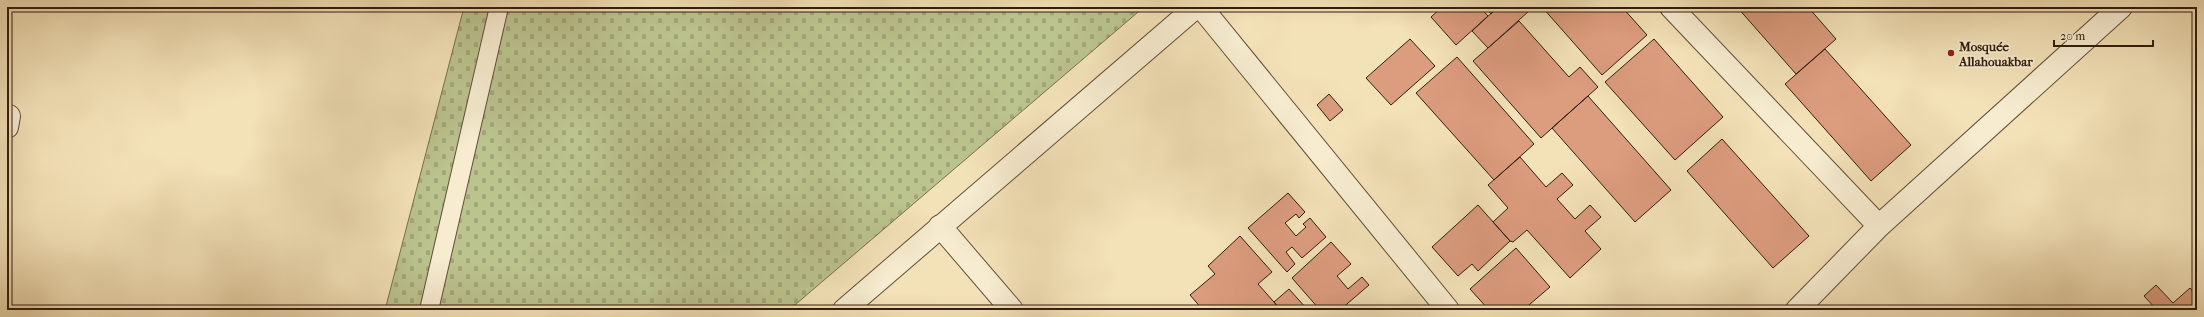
<svg xmlns="http://www.w3.org/2000/svg" width="2204" height="317" font-family="'IM FELL French Canon',serif">
	<defs>
		<pattern id="cemetery-stones" width="16" height="16" patternUnits="userSpaceOnUse"><rect width="16" height="16" fill="#bbc38e"/><path d="M2 7V4a2 2 0 0 1 4 0v3zM10 15v-3a2 2 0 0 1 4 0v3z" fill="#a1a779"/></pattern>
	</defs>
	<rect width="100%" height="100%" fill="#f3e1b7"/>
	<filter id="stains"><feTurbulence type="fractalNoise" baseFrequency=".005" numOctaves="4"/><feColorMatrix values="0 0 0 0 .2 0 0 0 0 .09 0 0 0 0 .02 0 0 0 .5 -.17"/></filter>
	<radialGradient id="worn" r=".72"><stop offset=".6" stop-color="#630" stop-opacity="0"/><stop offset="1" stop-color="#630" stop-opacity=".3"/></radialGradient>
	<path fill="url(#cemetery-stones)" stroke="#76704e" d="M464 7H1144L789 310H385Z"/>
	<path fill="#dc9c7e" stroke="#301d0d" d="M1442 7H1480L1488 16 1456 45 1431 17Z
		M1485 7H1498L1491 14Z
		M1498 7H1526L1529 11 1488 48 1472 31Z
		M1542 7H1622L1647 35 1602 75Z
		M1737 7H1808L1836 39 1796 74Z
		M1519 21 1569 77 1580 67 1598 87 1541 138 1473 61Z
		M1410 39 1435 66 1391 105 1366 78Z
		M1654 39 1723 117 1675 160 1605 82Z
		M1825 49 1911 145 1871 181 1785 84Z
		M1457 57 1534 144 1494 180 1416 93Z
		M1329 94 1343 110 1330 121 1317 105Z
		M1588 96 1671 190 1635 222 1552 128Z
		M1722 139 1809 236 1773 268 1687 171Z
		M1520 157 1546 187 1562 173 1573 185 1557 199 1575 219 1590 205 1601 217 1585 231 1601 249 1570 278 1527 230 1513 242 1510 241 1493 222 1508 208 1488 185Z
		M1288 193 1305 212 1299 218 1296 214 1285 223 1296 236 1306 227 1303 224 1310 218 1326 237 1302 258 1292 247 1286 252 1295 264 1287 272 1248 228Z
		M1478 205 1510 241 1478 271 1472 264 1458 276 1432 247Z
		M1240 236 1272 272 1258 284 1281 310H1203L1190 295 1215 274 1208 266Z
		M1331 242 1351 264 1337 276 1348 289 1362 277 1369 285 1340 310H1320L1292 278Z
		M1516 248 1550 287 1523 310H1489L1470 289Z
		M2156 285 2173 303 2190 288 2197 296V310H2157L2144 296Z
		M1289 289 1306 308 1304 310H1281L1274 302Z"/>
	<g fill="none" stroke-linecap="round" stroke-linejoin="round">
		<defs>
			<path id="lane" d="M429 310 499 7"/>
			<path id="street" d="M1201 7 1448 310
				M1671 7 1879 226
				M7 127 9 116
				M940 226 1012 310
				M844 310 1196 7
				M1797 310 1879 226 2121 7"/>
		</defs>
		<use href="#lane" stroke="#614e38" stroke-width="20"/>
		<use href="#street" stroke="#614e38" stroke-width="24"/>
		<use href="#lane" stroke="#f7ecd0" stroke-width="18"/>
		<use href="#street" stroke="#f7ecd0" stroke-width="22"/>
	</g>
	<circle fill="#8f2418" stroke="#f7ecd0" stroke-width="1.5" cx="1951" cy="53" r="4"/>
	<g text-anchor="middle" dominant-baseline="central" stroke-width="3.5" stroke-linejoin="round" paint-order="stroke">
		<g font-size="13" font-weight="bold" fill="#301d0d" stroke="#f7ecd0" text-anchor="start">
			<text x="1959" y="46">Mosquée<tspan x="1959" dy="15">Allahouakbar</tspan></text>
		</g>
	</g>
	<rect width="2204" height="317" fill="none" stroke="#f3e1b7" stroke-width="24"/>
	<rect x="8" y="8" width="2188" height="301" fill="none" stroke="#301d0d" stroke-width="2"/>
	<rect x="12" y="12" width="2180" height="293" fill="none" stroke="#301d0d"/>
	<path d="M2054 40v6h99v-6" fill="none" stroke="#301d0d" stroke-width="2"/>
	<text x="2060" y="40" font-size="12" fill="#301d0d" stroke="#f7ecd0" stroke-width="3" paint-order="stroke">20 m</text>
	<rect width="100%" height="100%" filter="url(#stains)"/>
	<rect width="100%" height="100%" fill="url(#worn)"/>
</svg>
